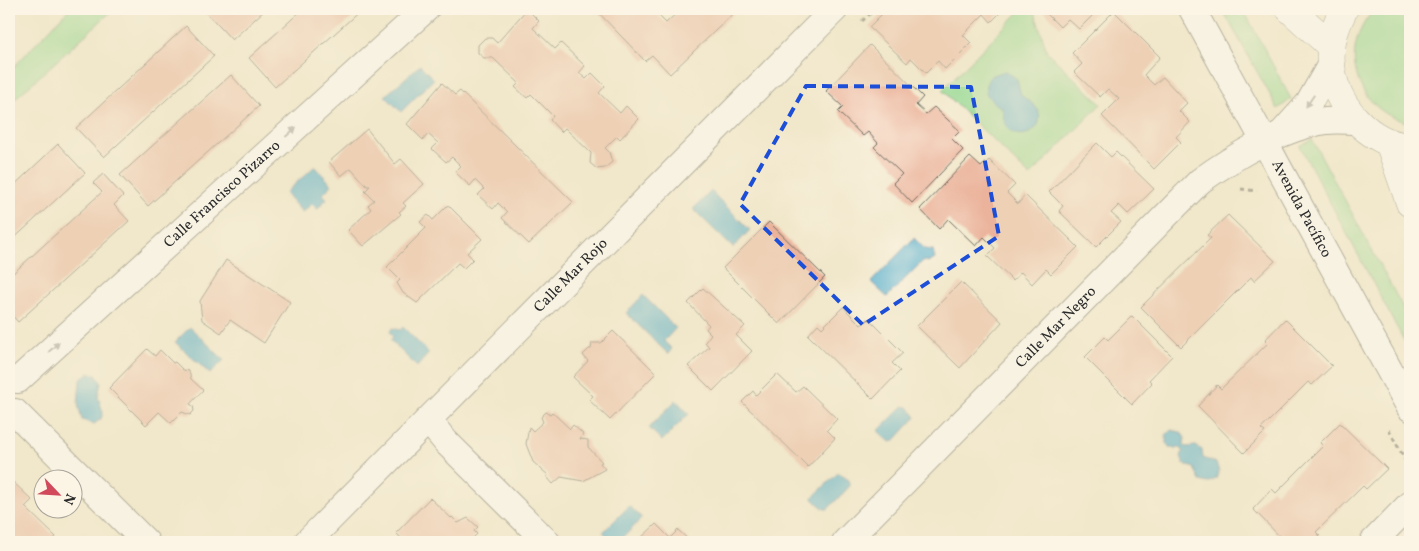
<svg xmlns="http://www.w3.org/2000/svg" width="1419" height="551" font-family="Vollkorn,serif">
	<rect width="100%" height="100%" fill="#fcf5e5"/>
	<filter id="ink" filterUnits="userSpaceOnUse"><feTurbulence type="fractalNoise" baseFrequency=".02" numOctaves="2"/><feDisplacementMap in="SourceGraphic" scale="10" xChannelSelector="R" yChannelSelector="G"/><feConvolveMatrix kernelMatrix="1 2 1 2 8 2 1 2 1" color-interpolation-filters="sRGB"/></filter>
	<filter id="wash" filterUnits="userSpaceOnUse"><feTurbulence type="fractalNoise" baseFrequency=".0096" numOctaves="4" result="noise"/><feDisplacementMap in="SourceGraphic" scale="20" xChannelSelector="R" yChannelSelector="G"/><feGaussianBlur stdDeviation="1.12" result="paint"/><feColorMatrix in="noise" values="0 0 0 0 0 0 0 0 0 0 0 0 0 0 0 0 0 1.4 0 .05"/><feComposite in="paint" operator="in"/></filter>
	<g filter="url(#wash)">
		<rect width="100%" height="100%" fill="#f1e7cb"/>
		<path fill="#94d891" stroke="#60825e" d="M69 9H114L9 104V72Z
			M1022 9H1034L1047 52 1101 104 1030 176 942 90Z
			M1222 9H1243L1291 99 1278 109Z
			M1375 9H1410V123C1355 111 1336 50 1375 9Z
			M1312 139 1410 321V352L1300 146Z"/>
		<path fill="#4eabcc" stroke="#3c6b7c" d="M420 65 434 79 401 112 385 96Z
			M1005 71 1017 79 1021 95C1033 105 1045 109 1037 127 1028 137 1012 138 1006 125 1003 119 1004 114 1002 108 989 100 979 91 991 76Z
			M315 166 332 185 323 194 327 199 317 209 312 204 302 212 285 193Z
			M711 191 750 230 733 248 693 209Z
			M914 238 925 249 933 250 935 259 930 262 923 261 887 297 871 282Z
			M643 295 676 328 664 341 672 349 668 354 626 313Z
			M190 327 224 360 210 374 175 342Z
			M403 327 429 353 417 367 390 340 393 337 390 332 392 328 400 330Z
			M89 373 96 375 101 382 98 397 103 412 101 419 94 424 82 420 78 405 80 380Z
			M676 400 689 414 662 441 649 428Z
			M903 406 908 407 916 417 894 441 890 442 878 431Z
			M1171 430 1181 432 1185 438 1184 445 1186 447 1196 446 1202 450 1203 458 1216 463 1219 471 1216 479 1208 483 1200 481 1194 468 1184 464 1181 457 1183 450 1180 448H1170L1166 443V435Z
			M838 473 849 480 850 486 828 509H824L812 498Z
			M629 506 642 518 619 542H605L606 535 603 532Z"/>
		<g id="blocks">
			<path fill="#ebb39b" d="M211 9H266L232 40 207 13Z
				M303 9H362L275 87 249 58Z
				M527 9 539 21 533 28 555 49 561 43 585 66 579 73 586 79 592 73 605 86 599 93 620 113 626 106 639 119 620 139 617 136 605 148 609 152 612 162 605 168 597 169 590 163 591 153 565 128 561 132 550 120 553 116 531 94 527 98 515 87 519 83 493 58H484L478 53V45L485 38H492L497 43Z
				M595 9H652L666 23 681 9H738L670 74 652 55 645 61Z
				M887 9 904 11 906 9H1004L991 22 984 14 963 35 971 43 945 69 938 61 926 73 911 58 907 63 869 27Z
				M1042 9H1099L1079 29 1068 19 1060 27Z
				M1114 11 1160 57 1144 75 1154 85 1163 77 1187 103 1179 111 1190 122 1176 137 1181 142 1154 169 1102 116 1119 99 1108 89 1100 97 1074 72 1082 64 1072 53Z
				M186 26 214 56 104 157 76 128Z
				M870 45 923 97 916 105 926 114 934 107 960 131 952 139 963 150 912 203 893 183 902 174 874 147 878 143 868 132 863 136 838 112 843 107 826 91Z
				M231 75 259 106 148 206 120 175Z
				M442 83 455 95 460 91 573 202 529 244 502 218 507 212 498 203 493 209 478 195 484 189 475 180 470 186 455 172 461 166 452 157 446 162 432 149 438 143 428 134 423 140 407 124Z
				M367 129 395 164 401 159 424 184 403 203 406 206 399 212 401 214 363 246 348 230 371 209 368 205 374 200 365 191 370 186H367L351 168 341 176 329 162Z
				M1097 143 1111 157 1116 152 1154 189 1128 214 1119 205 1111 213 1121 222 1096 247 1059 211 1063 206 1049 192Z
				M58 144 85 173 9 243V190Z
				M970 157 981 167 989 160 1015 185 1007 193 1018 204 1025 195 1078 247 1051 274 1046 269 1032 284 1021 272 1013 281 987 256 995 248 984 237 976 246 948 219 939 229 920 209Z
				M103 174 123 196 114 205 129 221 18 322 9 312V277L102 192 93 183Z
				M448 205 482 239 467 253 473 259 464 268 458 263 417 303 403 293 397 283 400 280 387 267 426 228 420 222 428 215 433 220Z
				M1228 215 1275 261 1254 281 1251 277 1181 347 1141 307 1211 238 1207 235Z
				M769 222 825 277 779 324 723 268Z
				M226 260 290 302 264 343 230 320 221 333 202 320 200 301Z
				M961 282 1002 322 960 368 917 326Z
				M703 288 745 326 736 335 752 351 713 391 688 366 709 347 705 342 711 334 706 329 709 325 688 303Z
				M843 307 861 325 869 319 903 353 892 363 900 371 873 399 808 335 818 324 822 328Z
				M1132 316 1172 356 1149 380 1152 383 1132 404 1085 357 1105 337 1108 340Z
				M1285 319 1332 366 1312 385 1308 382 1261 429 1265 432 1244 453 1198 406 1217 385 1221 389 1268 343 1265 340Z
				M613 331 656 373 610 420 589 400 593 396 573 377 588 361 583 355 589 349H591L592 343H601Z
				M147 349 155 356 160 350 173 363 175 362 183 370 189 371 191 379 203 390 190 404 193 406 194 411 190 415 182 412 171 423 159 412 146 425 109 388Z
				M777 374 796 392 803 386 837 419 827 430 835 438 808 467 742 402 753 391 756 395Z
				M546 412 550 414 552 412 570 429 573 425 583 434 580 439 588 440V447L602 462 600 463 605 469 583 481 561 477 553 484 547 477 548 475 533 462 526 444 529 427 533 431 543 422 541 417Z
				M1340 423 1387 469 1366 489 1363 486 1316 532 1320 536 1313 542H1285L1253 509 1272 489 1276 493 1323 446 1320 443Z
				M9 478 32 500 25 507 56 537 50 542H9Z
				M430 498 451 518 452 517 458 523 468 518 478 527 474 531 477 534 472 539 475 542H405L396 533Z
				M656 524 670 538 678 530 691 542H637Z"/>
		</g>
	</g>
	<g filter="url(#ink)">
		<use href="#blocks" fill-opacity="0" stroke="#706d63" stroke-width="1"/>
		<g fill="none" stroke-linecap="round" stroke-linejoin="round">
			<defs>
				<g id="minor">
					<path id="s1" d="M1192 9 1410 408"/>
					<path d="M1283 132 1309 103 1331 64"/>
					<path id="s2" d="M18 380 426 9"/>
					<path d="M15 412 146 542"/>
					<path d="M428 420 446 442 547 542"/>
					<path id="s3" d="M307 542 835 9"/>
					<path id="s4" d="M845 542 1200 181C1233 157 1285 126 1326 121 1336 120 1347 121 1357 121"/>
					<path d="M1373 542 1410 504"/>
				</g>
				<path id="tertiary" d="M1290 9 1331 46
					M1344 9C1335 26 1329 44 1331 64 1334 105 1369 144 1410 147
					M1389 142 1410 203"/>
			</defs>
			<use href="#minor" stroke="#706d63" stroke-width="28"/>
			<use href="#tertiary" stroke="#706d63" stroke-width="29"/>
			<path stroke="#706d63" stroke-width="3" stroke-dasharray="4 4" stroke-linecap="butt" d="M862 21 875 9
				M1241 189 1257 191
				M1389 430 1410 469"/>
			<use href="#minor" stroke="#fff" stroke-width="26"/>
			<use href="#tertiary" stroke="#fff" stroke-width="28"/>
		</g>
		<defs><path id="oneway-solid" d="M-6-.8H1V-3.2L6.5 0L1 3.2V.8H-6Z" transform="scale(1.25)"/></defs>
		<g fill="#a0a0a0">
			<use href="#oneway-solid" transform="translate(1310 101) rotate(124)"/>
			<use href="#oneway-solid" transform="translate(291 132) rotate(-42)"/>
			<use href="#oneway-solid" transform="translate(54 347) rotate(-42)"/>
		</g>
	</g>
	<path d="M0 0H1419V551H0ZM806 86 971 87 999 236 863 325 740 204Z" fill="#f1e7cb" fill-opacity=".55" fill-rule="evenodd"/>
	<path fill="none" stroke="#1d4ed8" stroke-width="4" stroke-dasharray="10 6" stroke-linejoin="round" d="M806 86 971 87 999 236 863 325 740 204Z"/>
	<g text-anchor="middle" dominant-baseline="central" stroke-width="5" stroke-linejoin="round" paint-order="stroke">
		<g font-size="15" fill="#2b2b2b" stroke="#fcf5e5">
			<text stroke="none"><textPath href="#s2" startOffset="276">Calle Francisco Pizarro</textPath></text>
			<text stroke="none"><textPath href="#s1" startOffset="228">Avenida Pacífico</textPath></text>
			<text stroke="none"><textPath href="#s3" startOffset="375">Calle Mar Rojo</textPath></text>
			<text stroke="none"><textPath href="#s4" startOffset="301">Calle Mar Negro</textPath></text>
		</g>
	</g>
	<rect width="1419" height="551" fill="none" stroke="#fcf5e5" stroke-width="30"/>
	<g transform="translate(58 494) rotate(115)"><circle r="24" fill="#fcf5e5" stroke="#a8a49b"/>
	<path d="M0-4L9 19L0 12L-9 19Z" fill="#d1495b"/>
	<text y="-8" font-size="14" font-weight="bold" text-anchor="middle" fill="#2b2b2b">N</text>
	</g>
</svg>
